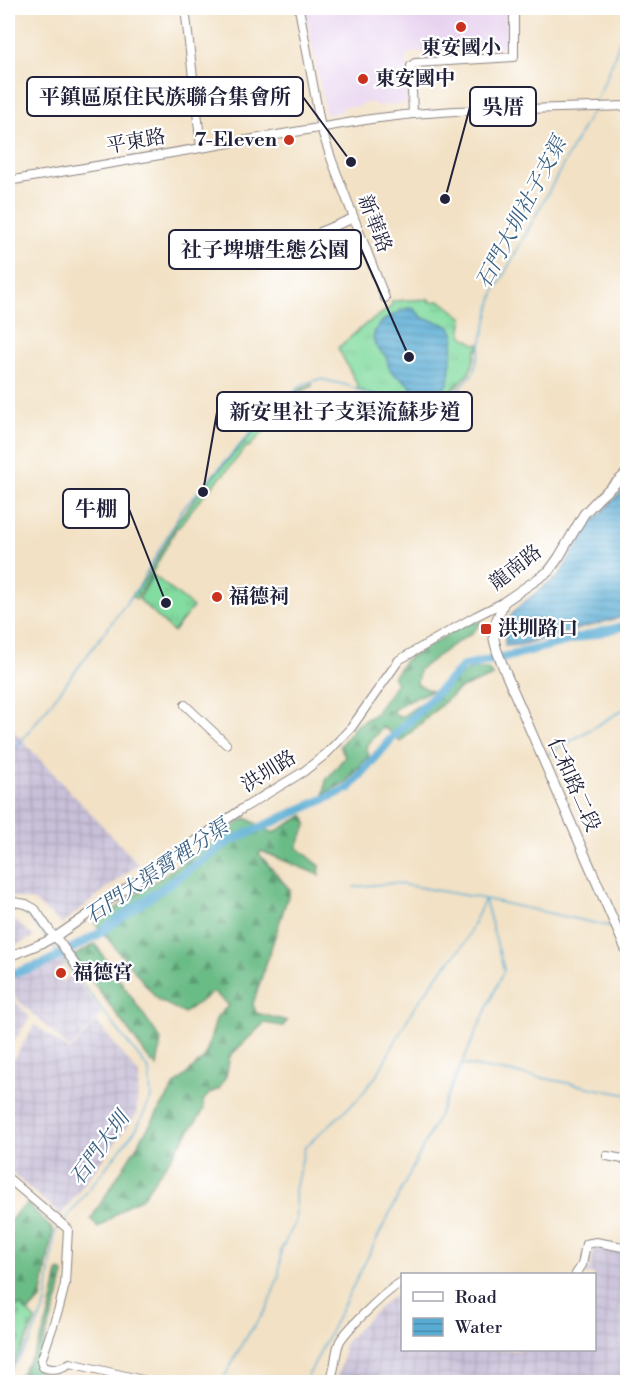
<svg xmlns="http://www.w3.org/2000/svg" width="635" height="1390" font-family="'Libre Bodoni','Noto Serif TC',serif">
	<defs>
		<pattern id="industrial-grid" width="8" height="8" patternUnits="userSpaceOnUse" patternTransform="scale(1.5)"><rect width="8" height="8" fill="#c8bfd8"/><path d="M0 4h8M4 0v8" fill="none" stroke="#aca4ba"/></pattern>
		<pattern id="grass-tufts" width="24" height="20" patternUnits="userSpaceOnUse" patternTransform="scale(1.5)"><rect width="24" height="20" fill="#83dca0"/><path d="M3 7l-1-3M5 7V3M7 7l1-3M15 17l-1-3M17 17v-4M19 17l1-3" fill="none" stroke="#71bc8b"/></pattern>
		<pattern id="forest-firs" width="22" height="20" patternUnits="userSpaceOnUse" patternTransform="scale(1.5)"><rect width="22" height="20" fill="#6abc86"/><path d="M5 1l3.5 6h-7zM16 11l3.5 6h-7z" fill="#57986f"/></pattern>
		<pattern id="cemetery-stones" width="16" height="16" patternUnits="userSpaceOnUse" patternTransform="scale(1.5)"><rect width="16" height="16" fill="#83dca0"/><path d="M2 7V4a2 2 0 0 1 4 0v3zM10 15v-3a2 2 0 0 1 4 0v3z" fill="#71bc8b"/></pattern>
		<pattern id="water-rules" width="6" height="5" patternUnits="userSpaceOnUse" patternTransform="scale(1.5)"><rect width="6" height="5" fill="#58acd4"/><path d="M0 2.5h6" fill="none" stroke="#488cad"/></pattern>
	</defs>
	<rect width="100%" height="100%" fill="#fff"/>
	<filter id="ink" filterUnits="userSpaceOnUse"><feTurbulence type="fractalNoise" baseFrequency=".0167" numOctaves="2"/><feDisplacementMap in="SourceGraphic" scale="12" xChannelSelector="R" yChannelSelector="G"/><feConvolveMatrix kernelMatrix="1 2 1 2 8 2 1 2 1" color-interpolation-filters="sRGB"/></filter>
	<filter id="wash" filterUnits="userSpaceOnUse"><feTurbulence type="fractalNoise" baseFrequency=".008" numOctaves="4" result="noise"/><feDisplacementMap in="SourceGraphic" scale="24" xChannelSelector="R" yChannelSelector="G"/><feGaussianBlur stdDeviation="1.35" result="paint"/><feColorMatrix in="noise" values="0 0 0 0 0 0 0 0 0 0 0 0 0 0 0 0 0 1.4 0 .05"/><feComposite in="paint" operator="in"/></filter>
	<g filter="url(#wash)">
		<rect width="100%" height="100%" fill="#f2e1c4"/>
		<path fill="#e7d2ef" d="M305 8H506L507 47 417 52 407 54V103L378 106 372 103H366L360 104 358 107 344 106 340 112 326 115Z"/>
		<path fill="url(#industrial-grid)" d="M8 725 138 864 62 924 34 901 8 896Z
			M8 921 17 922 34 937 8 948Z
			M60 957 65 965 55 971 62 982 72 975 102 1013 70 1049 8 991V978L44 965Z
			M8 994 30 1017 8 1051Z
			M96 1021 139 1075 136 1115 61 1215 8 1170V1067L35 1025 70 1051Z
			M594 1248H606L627 1253V1382H334L342 1363 344 1344 368 1318 402 1288V1350H594V1274H584L590 1268Z"/>
		<path fill="url(#grass-tufts)" stroke="#527f6e" stroke-width="1.5" d="M429 299V302L441 301 463 318 461 329 463 336 475 344H480L478 350 476 349 473 364 469 373 430 413 423 416 358 389V386L338 348 367 323H368L391 307 392 301Z
			M312 384V386L300 392 249 447 247 446C238 457 229 469 219 479 204 495 190 509 179 527H177L147 582 136 599 132 596 146 578 179 519 206 485 244 442 271 414 299 390Z
			M153 575 193 607 173 632 139 599Z"/>
		<path fill="url(#forest-firs)" stroke="#466f60" stroke-width="1.5" d="M482 622 471 634 451 646 419 670 417 684 431 691 407 701 392 711 400 718 471 669H487L494 676 459 689 400 742 392 733 382 727 366 747 369 756 346 782 324 794 326 780 345 757 340 746 356 725 374 715 397 683 393 677 405 660 467 623Z
			M304 815 307 824 297 847 320 866 319 875 261 851 259 854 290 890 253 1004 256 1013 287 1021 283 1026 264 1023 230 1056 226 1076 219 1089 210 1093 203 1101 204 1110 141 1199 129 1204 98 1228 91 1219 175 1085 205 1057 217 1017 229 1005 213 992 184 1013 158 1000 95 923 246 818 273 833Z
			M95 944 161 1040 157 1067 149 1059 74 956Z
			M28 1204 53 1230 41 1300 8 1330V1224L18 1211Z
			M60 1270 64 1273 58 1300 35 1367 47 1382H10C18 1378 21 1373 26 1366 46 1337 52 1306 58 1272Z"/>
		<path fill="url(#cemetery-stones)" stroke="#527f6e" stroke-width="1.5" d="M20 1305 36 1320 24 1345 10 1368 8 1369V1311Z"/>
		<path fill="url(#water-rules)" stroke="#3d6788" stroke-width="1.5" d="M409 308 414 309 423 318 444 324 450 327 454 335 448 384 428 406C417 405 415 390 407 383 403 378 396 377 392 372 387 368 389 361 385 355 382 352 378 350 375 345 367 324 394 314 409 308Z
			M627 486V616L520 645 505 646V636L509 618 517 608 547 584 559 576 589 526Z"/>
		<g fill="none" stroke-linecap="round" stroke-linejoin="round">
			<path stroke="#58acd4" stroke-width="1.5" d="M595 104 613 61 628 15
				M547 755 628 707
				M8 758 65 685 139 586 181 511 260 422 303 384 320 379 346 385 426 418 434 415 474 372 494 293 592 111
				M354 887 395 883 480 898 613 927
				M8 907C25 910 37 925 47 939
				M620 929 628 931
				M50 943 149 1070 151 1098 137 1128 64 1221
				M461 1064 538 1077 628 1095
				M8 1373 10 1371 29 1343 46 1304 55 1232 59 1227
				M222 1382 243 1342 267 1308 279 1275 281 1250 296 1221 295 1190 305 1147 358 1099 377 1075 412 1011 439 974 464 944 485 899
				M305 1382 437 1119 504 970 485 900"/>
			<path stroke="#58acd4" stroke-width="9" d="M8 975 43 964 95 936 228 842 349 788 391 739 464 666 513 655 628 625"/>
		</g>
	</g>
	<g filter="url(#ink)">
		<g fill="none" stroke-linecap="round" stroke-linejoin="round">
			<defs>
				<path id="minor" d="M185 8 201 147
					M299 8 321 128 332 161 385 298
					M413 114 411 66 415 63 514 57V8
					M8 181 371 119 413 114 455 111 628 106
					M322 231 354 218
					M185 705 226 744
					M8 901 26 904 35 909 54 937 59 941 77 967
					M8 957 45 942 58 935 242 809 303 772 326 754 351 728 399 660 476 616 504 602
					M607 1156 628 1160
					M8 1178 68 1229 65 1284 59 1308 41 1361 43 1367C53 1371 61 1369 70 1363L151 1382
					M576 1274 582 1265 586 1244 596 1242 628 1248
					M329 1382C337 1368 334 1353 340 1341 348 1328 389 1288 402 1282"/>
				<path id="major" d="M628 472 599 498 584 514 559 557 549 571 504 602 496 622 494 639 497 651 506 674 628 954"/>
			</defs>
			<use href="#minor" stroke="#8a8280" stroke-width="10"/>
			<use href="#major" stroke="#8a8280" stroke-width="11"/>
			<use href="#minor" stroke="#fff" stroke-width="8"/>
			<use href="#major" stroke="#fff" stroke-width="9"/>
		</g>
	</g>
	<g fill="#c8321e" stroke="#fff" stroke-width="2">
		<circle cx="461" cy="27" r="6"/>
		<circle cx="363" cy="79" r="6"/>
		<circle cx="289" cy="140" r="6"/>
		<circle cx="217" cy="597" r="6"/>
		<rect x="480" y="623" width="12" height="12" rx="3"/>
		<circle cx="61" cy="973" r="6"/>
	</g>
	<g text-anchor="middle" dominant-baseline="central" stroke-width="4.5" stroke-linejoin="round" paint-order="stroke">
		<g font-size="20" font-weight="bold" fill="#22223b" stroke="#fff" text-anchor="start">
			<text x="461" y="48" text-anchor="middle">東安國小</text>
			<text x="375" y="79">東安國中</text>
			<text x="277" y="140" text-anchor="end">7-Eleven</text>
			<text x="229" y="597">福德祠</text>
			<text x="498" y="629">洪圳路口</text>
			<text x="73" y="973">福德宮</text>
		</g>
		<g font-size="20" fill="#22223b" stroke="#fff">
			<text transform="translate(136 142) rotate(-10)">平東路</text>
			<text transform="translate(374 224) rotate(69)">新華路</text>
			<text transform="translate(516 568) rotate(-38)">龍南路</text>
			<text transform="translate(269 772) rotate(-32)">洪圳路</text>
			<text transform="translate(573 785) rotate(66)">仁和路二段</text>
		</g>
		<g font-size="21" font-style="italic" fill="#3a6080" stroke="#fff">
			<text transform="translate(522 213) rotate(-62)">石門大圳社子支渠</text>
			<text transform="translate(157 872) rotate(-34)">石門大渠霄裡分渠</text>
			<text transform="translate(100 1149) rotate(-54)">石門大圳</text>
		</g>
	</g>
	<path fill="none" stroke="#22223b" stroke-width="2" d="M351 162L303 97M445 199L470 107M409 357L361 249M203 492L217 412M166 603L129 509"/>
	<g fill="#22223b" stroke="#fff" stroke-width="2">
		<circle cx="351" cy="162" r="6"/>
		<circle cx="445" cy="199" r="6"/>
		<circle cx="409" cy="357" r="6"/>
		<circle cx="203" cy="492" r="6"/>
		<circle cx="166" cy="603" r="6"/>
	</g>
	<g fill="#fff" stroke="#22223b" stroke-width="2">
		<rect x="27" y="77" width="276" height="39" rx="6"/>
		<rect x="470" y="87" width="66" height="39" rx="6"/>
		<rect x="169" y="230" width="192" height="39" rx="6"/>
		<rect x="217" y="392" width="255" height="39" rx="6"/>
		<rect x="63" y="489" width="66" height="39" rx="6"/>
	</g>
	<g font-size="21" text-anchor="middle" font-weight="bold" fill="#22223b">
		<text x="165" y="104">平鎮區原住民族聯合集會所</text>
		<text x="503" y="114">吳厝</text>
		<text x="265" y="257">社子埤塘生態公園</text>
		<text x="345" y="419">新安里社子支渠流蘇步道</text>
		<text x="96" y="516">牛棚</text>
	</g>
	<rect width="635" height="1390" fill="none" stroke="#fff" stroke-width="30"/>
	<rect x="401" y="1273" width="195" height="78" fill="#ffffff" stroke="#a7a7b1" stroke-width="1.5"/>
	<rect x="413" y="1292" width="30" height="9" fill="#ffffff" stroke="#a7a7b1" stroke-width="1.5"/>
	<text x="455" y="1303" font-size="18" fill="#22223b">Road</text>
	<rect x="413" y="1318" width="30" height="18" fill="url(#water-rules)" stroke="#a7a7b1" stroke-width="1.5"/>
	<text x="455" y="1333" font-size="18" fill="#22223b">Water</text>
</svg>
